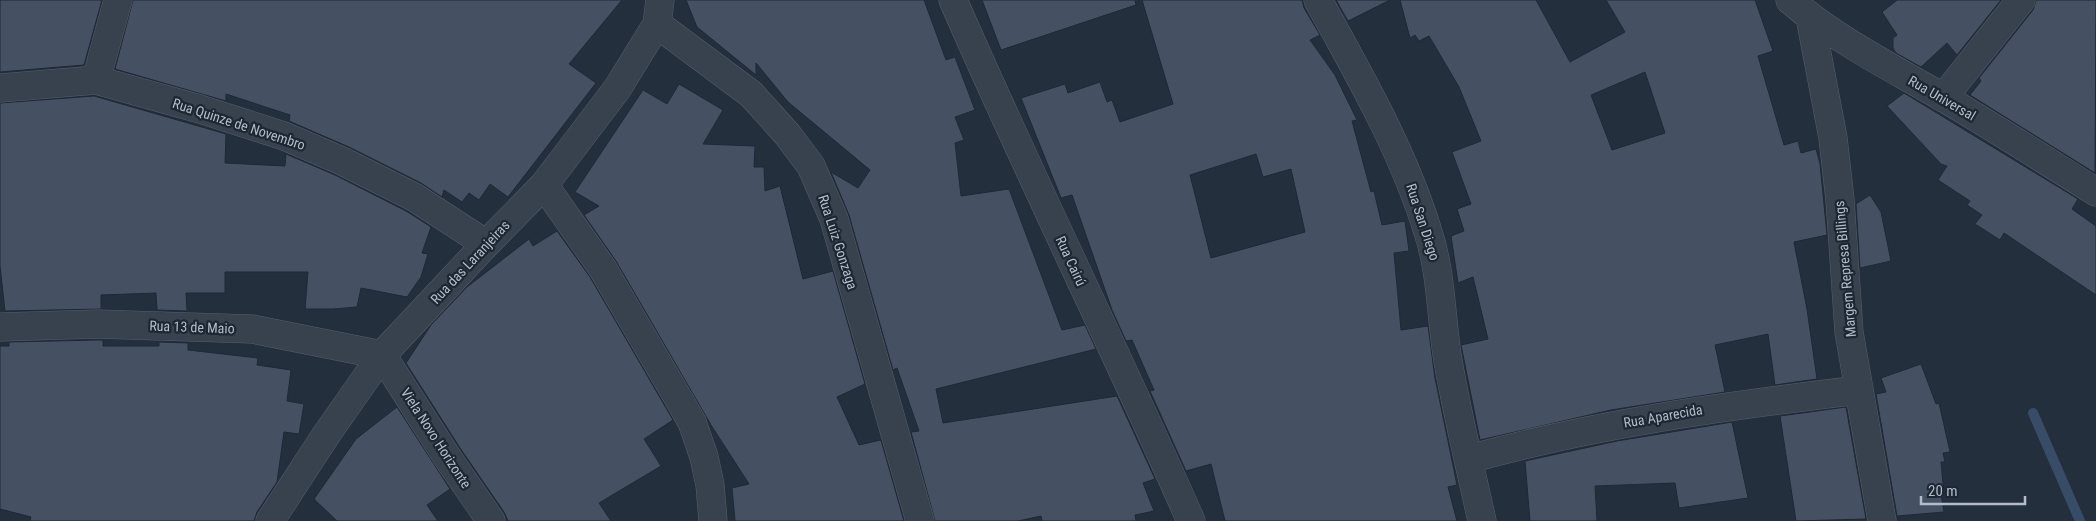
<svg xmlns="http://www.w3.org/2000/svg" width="2096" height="521" font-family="'Roboto Condensed',sans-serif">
	<rect width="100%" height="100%" fill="#242f3e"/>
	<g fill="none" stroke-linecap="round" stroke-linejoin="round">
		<path stroke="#394c67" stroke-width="10" d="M2033 413 2080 521"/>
	</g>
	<path fill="#455162" stroke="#1f2835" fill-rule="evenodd" d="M0 0H102L84 65 0 72Z
		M133 0H622L569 64 596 83 508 197 490 184 479 200 469 193 462 202 444 190 442 197 421 183 349 147 289 121 290 115 226 94V101L115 69Z
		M686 0H924L946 60 955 57 975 110 955 117 964 140 955 143 961 196 1009 189 1062 330 1085 325 1096 349 936 389 943 423 1117 396 1155 479 1143 483 1154 511 1135 515 1136 521H1042L1041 516 1018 521H935L911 432 919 431 897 368 893 370 849 215 831 172 858 188 870 170 788 102 756 63V75L697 27Z
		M982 0H1135L1136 5 1001 50Z
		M1142 0H1302L1304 8 1320 35 1310 40 1335 75 1357 120 1352 121 1371 192 1374 191 1382 225 1405 221 1409 251 1394 253 1401 330 1428 326 1435 378 1457 485 1448 487 1457 521H1225L1211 464 1186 471 1150 391 1154 390 1132 340 1126 341 1112 310 1072 195 1061 198 1021 98 1065 84 1068 93 1100 82 1107 102 1112 100 1120 122 1173 104ZM1256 154 1263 177 1291 169 1305 232 1211 258 1190 175Z
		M1336 0H1390L1348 21Z
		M1400 0H1536L1570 62 1625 32 1606 0H1755L1773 51 1758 56 1784 145 1798 141 1801 153 1816 149 1820 164 1827 235 1794 242 1807 309 1817 379 1775 385 1768 334 1715 345 1725 392 1611 410 1480 440 1461 345 1488 339 1473 277 1458 283 1451 236 1464 231 1457 209 1471 204 1452 152 1481 141 1459 87 1429 36 1419 41 1415 35 1410 38ZM1645 72 1665 133 1612 150 1591 95Z
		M1897 0H2001L1957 55 1947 43 1921 67 1896 53 1893 48V38L1897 35 1882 12Z
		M2036 0H2096L2095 173 1970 95 1981 81 1979 78 2033 10Z
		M679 84 723 110 703 144 755 146 754 167H764L765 191 780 186 803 279 833 271 865 384 837 397 859 445 881 440 904 521H735L732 488 749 484 711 425 616 261 584 215 599 206 575 192 643 90 667 104Z
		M1904 93 2078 199 2072 209 2096 226V295L2004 233 2000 240 1975 224 1982 215 1967 205 1970 201 1938 180 1947 166 1941 164 1887 106Z
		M94 96 226 134 225 163 285 166 286 154 335 175 406 211 431 227 422 253 428 254 421 277 407 297 361 288 357 307 333 309H305L308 272H225V293H186L187 311 157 310 156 293 101 295V309L5 311 0 266V103Z
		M1870 195 1881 212 1891 261 1860 268 1856 204Z
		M557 231 590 277 673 420 644 439 661 466 599 503 611 521H508L504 512 460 448 406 363 431 325 467 287 529 239 533 246Z
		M97 340H103V346H159V342L188 343V350L258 358 257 365 291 370 287 401 304 404 299 434 284 432 277 482 257 512 254 521H30L31 517 0 509V346H9V342Z
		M1921 364 1936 404 1939 403 1950 452 1943 453 1945 462H1941L1944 494H1941L1944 512 1897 516 1876 394 1886 392 1881 378Z
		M397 407 450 489 427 505 438 521H337L314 499 356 439Z
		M1846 407 1866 519 1796 521 1780 416Z
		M1732 422 1748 498 1679 508 1675 483 1595 486 1597 521H1530L1525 461 1617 441Z"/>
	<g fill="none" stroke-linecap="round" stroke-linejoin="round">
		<defs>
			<path id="minor" d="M953 0C1029 175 1114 346 1191 521
				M1318 0C1359 75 1403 150 1428 232 1441 271 1441 314 1447 355 1456 410 1470 466 1482 521
				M1790 0C1836 40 1891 67 1944 98 1995 128 2045 160 2096 192
				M1810 17 1833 138 1840 200 1849 332 1882 521
				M657 24 751 94 787 134 811 166 834 219 920 521
				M96 80 118 0
				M0 88 96 80 200 109 284 136 342 161 414 197 486 244
				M1943 98 2021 0
				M544 185 603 269 692 422 704 457 710 485 713 521
				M0 327 97 324 252 329 382 355 447 457 491 521
				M1469 459C1598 423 1727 406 1859 390
				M270 521 326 435 382 355 486 244 544 185 617 89 657 24 660 0"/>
		</defs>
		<use href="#minor" stroke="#565f6c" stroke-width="29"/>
		<use href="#minor" stroke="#38414e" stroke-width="28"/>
	</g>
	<g text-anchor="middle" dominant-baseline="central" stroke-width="4.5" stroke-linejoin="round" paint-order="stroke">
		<g font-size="14" fill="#b4bcc9" stroke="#1d2633">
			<text transform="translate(1942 98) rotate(30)">Rua Universal</text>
			<text transform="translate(239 124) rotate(18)">Rua Quinze de Novembro</text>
			<text transform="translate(1423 222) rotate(72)">Rua San Diego</text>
			<text transform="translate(838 242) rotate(72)">Rua Luiz Gonzaga</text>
			<text transform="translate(1071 261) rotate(65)">Rua Cairú</text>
			<text transform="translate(470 262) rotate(-47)">Rua das Laranjeiras</text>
			<text transform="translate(1845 269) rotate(-95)">Margem Represa Billings</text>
			<text transform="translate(192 327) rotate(2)">Rua 13 de Maio</text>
			<text transform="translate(1663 416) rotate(-10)">Rua Aparecida</text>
			<text transform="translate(436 438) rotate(57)">Viela Novo Horizonte</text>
		</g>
	</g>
	<path d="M1921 496v8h104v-8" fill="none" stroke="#b4bcc9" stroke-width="2.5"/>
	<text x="1928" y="496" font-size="15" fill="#b4bcc9" stroke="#1d2633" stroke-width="4" paint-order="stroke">20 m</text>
</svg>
